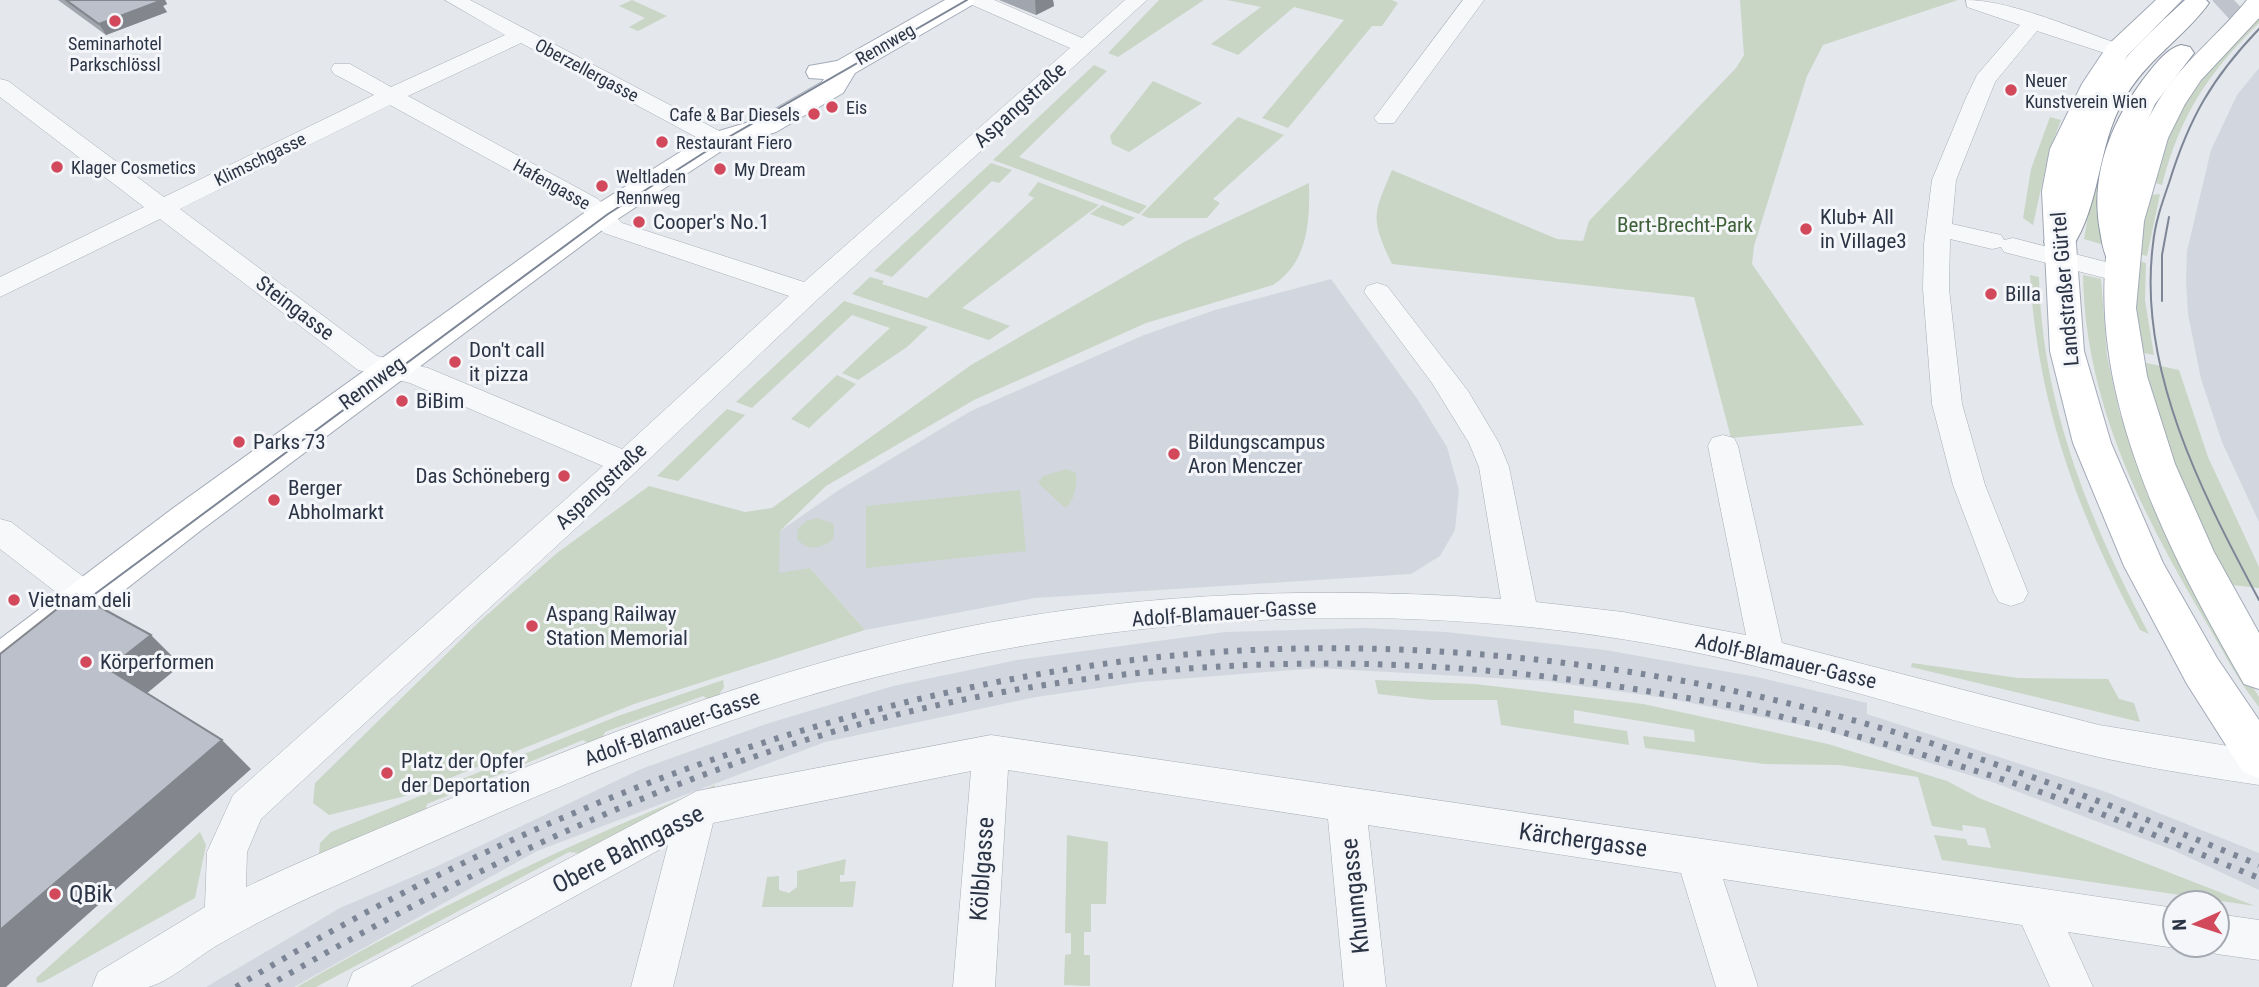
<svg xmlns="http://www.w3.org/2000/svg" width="2259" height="987" font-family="'Roboto Condensed',sans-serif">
	<rect width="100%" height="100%" fill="#e4e7ec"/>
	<path fill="#d2d6de" d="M2259 68V522L2222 442 2201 379 2188 314 2186 281 2187 251 2211 150 2237 95Z
		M1331 279 1418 400 1447 447 1459 490 1455 530 1440 556 1411 574 1035 598 865 630 810 568 778 574 780 531 839 490 971 411 1144 335 1215 310Z
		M1365 628 1446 632 1605 650 1757 677 1867 703V714L2106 792 2259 853V890L2173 850 1995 783 1821 729 1666 698 1546 681 1318 668 1140 682 1036 697 825 742 537 851 294 987H206L340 908 440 865 641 769 769 723 893 686 1017 660 1225 632Z"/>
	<path fill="#c9d6c5" d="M632 0 667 16 638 31 629 27 645 18 619 6Z
		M1159 0H1204L1118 57 1108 53Z
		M1227 0H1392L1398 3 1382 26H1372L1288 128 1262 118 1344 20 1294 7 1238 55 1211 44 1261 7Z
		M1740 0H1958L1823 45 1807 76 1754 246 1752 264 1864 425 1731 438 1694 297 1392 264C1370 218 1373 215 1392 170L1557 239 1583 241 1589 221 1736 68 1744 55Z
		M2259 15V23C2208 73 2180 115 2162 185L2152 182 2164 140 2194 85Z
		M1094 65 1107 71 1019 157 1147 206 1139 214 993 160Z
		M1153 81 1202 103 1129 152 1112 144 1110 136Z
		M1238 117 1284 135 1213 199 1220 203 1207 218H1149L1141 215Z
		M2050 117 2061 120 2049 152 2033 225 2023 218 2031 169Z
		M991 163 1012 170 999 183 992 181 892 277 874 271Z
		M2097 166 2103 167 2100 196 2101 244 2084 239Z
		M1038 182 1099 205 962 308 1010 326 989 340 852 294 870 277 884 281 882 284 927 298 1034 198 1028 195Z
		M1309 183C1310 222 1308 262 1273 285L1146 323 974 400 826 486 780 531 779 573 810 568 865 630 634 704 405 796 329 815 313 803 315 783 479 622 557 553 649 486 745 512 772 508 971 365 1186 241Z
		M2160 194 2147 256 2135 253 2151 195Z
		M1102 205 1135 218 1123 226 1090 214Z
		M2134 259 2146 263 2145 300 2154 355 2139 352Z
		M2030 275 2039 277C2042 405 2090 522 2149 634L2140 630C2078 514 2038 407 2030 275Z
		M2083 275 2101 279 2107 356 2119 411 2136 454 2242 670 2259 697V707C2237 680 2221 647 2203 617 2140 510 2085 401 2083 275Z
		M844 301 928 327 907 347 858 380 842 373 890 328 852 315 752 408 736 402Z
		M2142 362 2179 370 2208 457 2259 567V588L2223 584 2193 520Z
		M837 375 856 384 809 428 791 419Z
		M727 409 745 415 678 481 657 476Z
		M1066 469 1075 472C1079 480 1074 503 1065 508L1038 483 1043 476Z
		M1020 490 1026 551 866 568V506Z
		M818 518 834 524V538C823 549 807 552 797 539L798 529 806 521Z
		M1912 663 2018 678 2108 679 2119 699 2134 703 2140 722 1911 667Z
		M723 680 724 687 718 696 709 700 703 696 605 732 602 739 589 744 583 740 427 804 426 809 319 855 320 843 331 832 618 716Z
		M1375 680 1475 684 1643 704 1828 744 1947 781 1979 798 2255 906 1942 860 1934 835 1966 839 1968 845 1991 848 1985 828 1962 825 1963 831 1932 826 1918 777 1839 765 1764 764 1645 748 1643 736 1695 742 1694 730 1574 710V723L1627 731 1629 745 1501 725 1497 700H1431L1378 694Z
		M715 785V798L586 854 569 852 316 987H297C432 909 570 843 715 785Z
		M200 832 206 845 195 898 43 982 37 983 36 978Z
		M1067 835 1108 842 1106 904H1091V932H1084V955H1090V986L1064 985 1065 955 1071 954V933H1065Z
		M846 859 844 875H840V882L856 881 853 907H762L767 877 779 876V890L789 893 797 887V871Z"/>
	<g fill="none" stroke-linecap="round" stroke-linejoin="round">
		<path stroke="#bfc3cb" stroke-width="28" stroke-dasharray="28 14" stroke-linecap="butt" d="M2222 11 2234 0"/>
		<defs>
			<path id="minor" d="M445 0H470L727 135 731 140 727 145H711L521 43 408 96 598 199 622 223 804 282 1070 48 970 4 967 0H994L1082 38 1125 0H1147L818 299 588 517 261 819 247 852 246 887C315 854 386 826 457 796 622 726 789 663 966 627 1142 592 1323 586 1501 599L1479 467 1469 443 1432 383 1364 292 1367 286 1377 283 1387 286 1468 391 1499 443 1509 467 1536 602 1623 612 1746 635 1708 446 1712 438 1723 435 1734 438 1738 446 1782 643 2099 725 2259 751V785C2206 777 2154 769 2103 758 1970 729 1841 684 1708 655 1436 597 1145 609 876 677 690 724 512 806 337 885 296 903 255 923 216 946 198 957 167 983 148 987 131 987 109 987 92 987L98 972 205 907 207 852 233 795 603 466 410 383 358 370 160 219 0 297V277L144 207 0 97V79L8 81 164 197 374 95 334 74 331 69 334 64H350L391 87 505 35ZM390 105 580 209 604 233 789 296 622 449 428 368 377 356 180 209Z
				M1463 0H1484L1394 123H1378L1374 118 1378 113Z
				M1966 0C2012 0 2079 31 2125 46L2128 51 2117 57 2037 31 1995 82 1956 180 1952 224 2001 235 2004 240 2013 238 2129 268 2133 274 2129 280 2120 282 2004 252 2001 247 1992 249 1950 239 1949 289 1962 404 1985 485 2028 593 2023 602 2011 606 1999 602 1994 593 1953 485 1932 404 1923 289 1924 244 1932 180 1966 98 1977 75 2020 25 1967 7Z
				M0 519 11 522 85 578 100 584 105 594 100 604 88 607 61 596 0 549Z
				M991 735 2175 908V945H2183L2175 948 2068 932 2093 987H2050L2022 925 1723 879 1758 987H1716L1681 873 1368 825 1386 987H1344L1328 819 1008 770 995 987H953L971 771 713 823 673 987H631L668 845 410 987H347L353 972 697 791Z
				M2217 914 2259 920V960L2217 954 2202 948 2201 945H2217Z"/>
			<path id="major" d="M945 0H975L972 5 855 73 843 93 776 132 729 146 613 222 200 531 15 676 0 681V639L172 509 591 208 709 134 756 120 822 82 824 79 809 78 806 72 809 66 837 61Z
				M2156 0H2182L2127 56 2110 84 2080 149 2072 191 2084 351 2111 443 2163 563 2217 658 2259 720V778L2243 772 2187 684 2124 566 2073 443 2050 351 2042 191 2050 149 2082 84 2108 45Z
				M2247 0H2259V18L2201 80 2185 104 2168 138 2144 221 2136 308 2147 376 2175 464 2214 552 2259 633V689L2244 684C2142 506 2039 301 2157 103 2181 63 2218 36 2247 0Z"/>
			<path id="highway" d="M2185 0H2206L2209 3C2184 38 2145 60 2123 101 2097 147 2101 205 2071 249L2060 252 2049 249 2044 242C2064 203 2069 160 2086 120 2106 71 2147 35 2185 0Z
				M2181 45 2190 47 2194 53 2155 104 2137 144 2128 186 2127 207 2136 255 2131 262 2120 265 2109 262C2103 253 2102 242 2100 231 2089 173 2113 117 2149 72 2158 61 2167 49 2181 45Z"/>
		</defs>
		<use href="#minor" stroke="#a9aeb7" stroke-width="1"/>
		<use href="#major" stroke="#a3abb8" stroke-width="2"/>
		<use href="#highway" stroke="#8b94a3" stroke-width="2"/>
		<use href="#minor" fill="#f7f8fa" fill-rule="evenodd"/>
		<use href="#major" fill="#fff" fill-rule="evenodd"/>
		<use href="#highway" fill="#fff" fill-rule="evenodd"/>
		<path stroke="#7d8696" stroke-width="2" d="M2259 29C2212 78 2189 118 2169 183 2162 203 2155 223 2153 244 2137 369 2202 493 2259 600
			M2162 301V255L2169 217
			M72 611 608 214 727 138 967 0"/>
		<path stroke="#7d8696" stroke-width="6" stroke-dasharray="4.5 9" stroke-linecap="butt" d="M236 987C511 819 819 698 1141 659 1313 639 1490 648 1661 677 1868 712 2066 785 2259 865
			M266 987C439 887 617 798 809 739 1087 654 1383 643 1669 695 1700 700 1732 705 1762 712 1874 739 1985 771 2094 811 2149 832 2204 856 2259 878"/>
	</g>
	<path fill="#a1a5ae" d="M58 0H165L167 4 163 6 167 12 106 35Z
		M999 0H1053L1054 6 1036 15Z"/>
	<path fill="#83868d" d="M155 0H165L167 4 163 6 167 12 106 35 99 24Z
		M1035 0H1053L1054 6 1036 15Z
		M151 635 181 665 140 699 108 669Z
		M222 740 251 769 6 987H0V930Z"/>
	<path fill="#bbc0ca" stroke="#83868d" stroke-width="2" d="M66 0H159L160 1 99 24Z
		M76 594 151 635 108 669 222 740 0 930V654Z"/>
	<g fill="#d1495b" stroke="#f4f6f9" stroke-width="2.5">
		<circle cx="115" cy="21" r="7"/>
		<circle cx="2011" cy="90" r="7"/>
		<circle cx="832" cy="107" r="7"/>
		<circle cx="814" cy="114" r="7"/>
		<circle cx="662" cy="142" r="7"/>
		<circle cx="57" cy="167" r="7"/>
		<circle cx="720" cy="169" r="7"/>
		<circle cx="602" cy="186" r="7"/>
		<circle cx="639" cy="222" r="7"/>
		<circle cx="1806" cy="229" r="7"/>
		<circle cx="1991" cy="294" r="7"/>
		<circle cx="455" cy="362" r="7"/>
		<circle cx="402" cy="401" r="7"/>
		<circle cx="239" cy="442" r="7"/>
		<circle cx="1174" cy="454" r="7"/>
		<circle cx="564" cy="476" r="7"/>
		<circle cx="274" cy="500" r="7"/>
		<circle cx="14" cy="600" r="7"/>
		<circle cx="532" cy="626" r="7"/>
		<circle cx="86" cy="662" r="7"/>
		<circle cx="387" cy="773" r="7"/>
		<circle cx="55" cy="894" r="7"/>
	</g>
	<g text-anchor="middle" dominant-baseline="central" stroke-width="6" stroke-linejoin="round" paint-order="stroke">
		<g font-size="18" fill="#2b3445" stroke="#f4f6f9" text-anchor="start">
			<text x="115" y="43" text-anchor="middle">Seminarhotel<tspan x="115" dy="21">Parkschlössl</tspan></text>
			<text x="2025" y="80">Neuer<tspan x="2025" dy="21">Kunstverein Wien</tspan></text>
			<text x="846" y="107">Eis</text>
			<text x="800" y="114" text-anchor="end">Cafe &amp; Bar Diesels</text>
			<text x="676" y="142">Restaurant Fiero</text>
			<text x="71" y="167">Klager Cosmetics</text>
			<text x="734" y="169">My Dream</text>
			<text x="616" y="176">Weltladen<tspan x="616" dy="21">Rennweg</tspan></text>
		</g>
		<g font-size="18" fill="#2b3445" stroke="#f4f6f9">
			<text transform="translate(885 44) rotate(-30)">Rennweg</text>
			<text transform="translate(587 70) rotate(28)">Oberzellergasse</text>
			<text transform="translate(260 159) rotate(-26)">Klimschgasse</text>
			<text transform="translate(552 184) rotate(29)">Hafengasse</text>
		</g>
		<g font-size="21" fill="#2b3445" stroke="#f4f6f9">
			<text transform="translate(1020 105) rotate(-42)">Aspangstraße</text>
			<text transform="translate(2065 289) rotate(-95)">Landstraßer Gürtel</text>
			<text transform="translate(295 308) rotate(37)">Steingasse</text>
			<text transform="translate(372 383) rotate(-36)">Rennweg</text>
			<text transform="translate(601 486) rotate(-43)">Aspangstraße</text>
			<text transform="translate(1224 613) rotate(-4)">Adolf-Blamauer-Gasse</text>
			<text transform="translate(1786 661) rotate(13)">Adolf-Blamauer-Gasse</text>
			<text transform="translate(672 728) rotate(-20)">Adolf-Blamauer-Gasse</text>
		</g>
		<g font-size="21" fill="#2b3445" stroke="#f4f6f9" text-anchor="start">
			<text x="1820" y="217">Klub+ All<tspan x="1820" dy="24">in Village3</tspan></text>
			<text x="653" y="222">Cooper's No.1</text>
			<text x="2005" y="294">Billa</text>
			<text x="469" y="350">Don't call<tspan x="469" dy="24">it pizza</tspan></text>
			<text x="416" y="401">BiBim</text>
			<text x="253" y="442">Parks 73</text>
			<text x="1188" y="442">Bildungscampus<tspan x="1188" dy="24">Aron Menczer</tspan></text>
			<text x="550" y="476" text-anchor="end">Das Schöneberg</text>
			<text x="288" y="488">Berger<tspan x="288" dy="24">Abholmarkt</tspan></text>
			<text x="28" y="600">Vietnam deli</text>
			<text x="546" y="614">Aspang Railway<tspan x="546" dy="24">Station Memorial</tspan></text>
			<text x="100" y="662">Körperformen</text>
			<text x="401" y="761">Platz der Opfer<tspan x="401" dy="24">der Deportation</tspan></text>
		</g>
		<g font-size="21" fill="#3f6138" stroke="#f4f6f9">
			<text x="1685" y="225">Bert-Brecht-Park</text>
		</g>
		<g font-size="24" fill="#2b3445" stroke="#f4f6f9">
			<text transform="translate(1583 840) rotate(8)">Kärchergasse</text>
			<text transform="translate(628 849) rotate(-27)">Obere Bahngasse</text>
			<text transform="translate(982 869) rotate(-86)">Kölblgasse</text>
			<text transform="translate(1355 896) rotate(-96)">Khunngasse</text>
		</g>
		<g font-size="24" fill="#2b3445" stroke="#f4f6f9" text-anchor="start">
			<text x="69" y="894">QBik</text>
		</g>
	</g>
	<g transform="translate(2196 924) rotate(267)"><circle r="33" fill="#f4f6f9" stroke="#a4a8b1" stroke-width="2"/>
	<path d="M0-5L12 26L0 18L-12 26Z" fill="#d1495b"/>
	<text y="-10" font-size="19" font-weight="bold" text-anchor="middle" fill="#2b3445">N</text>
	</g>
</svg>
